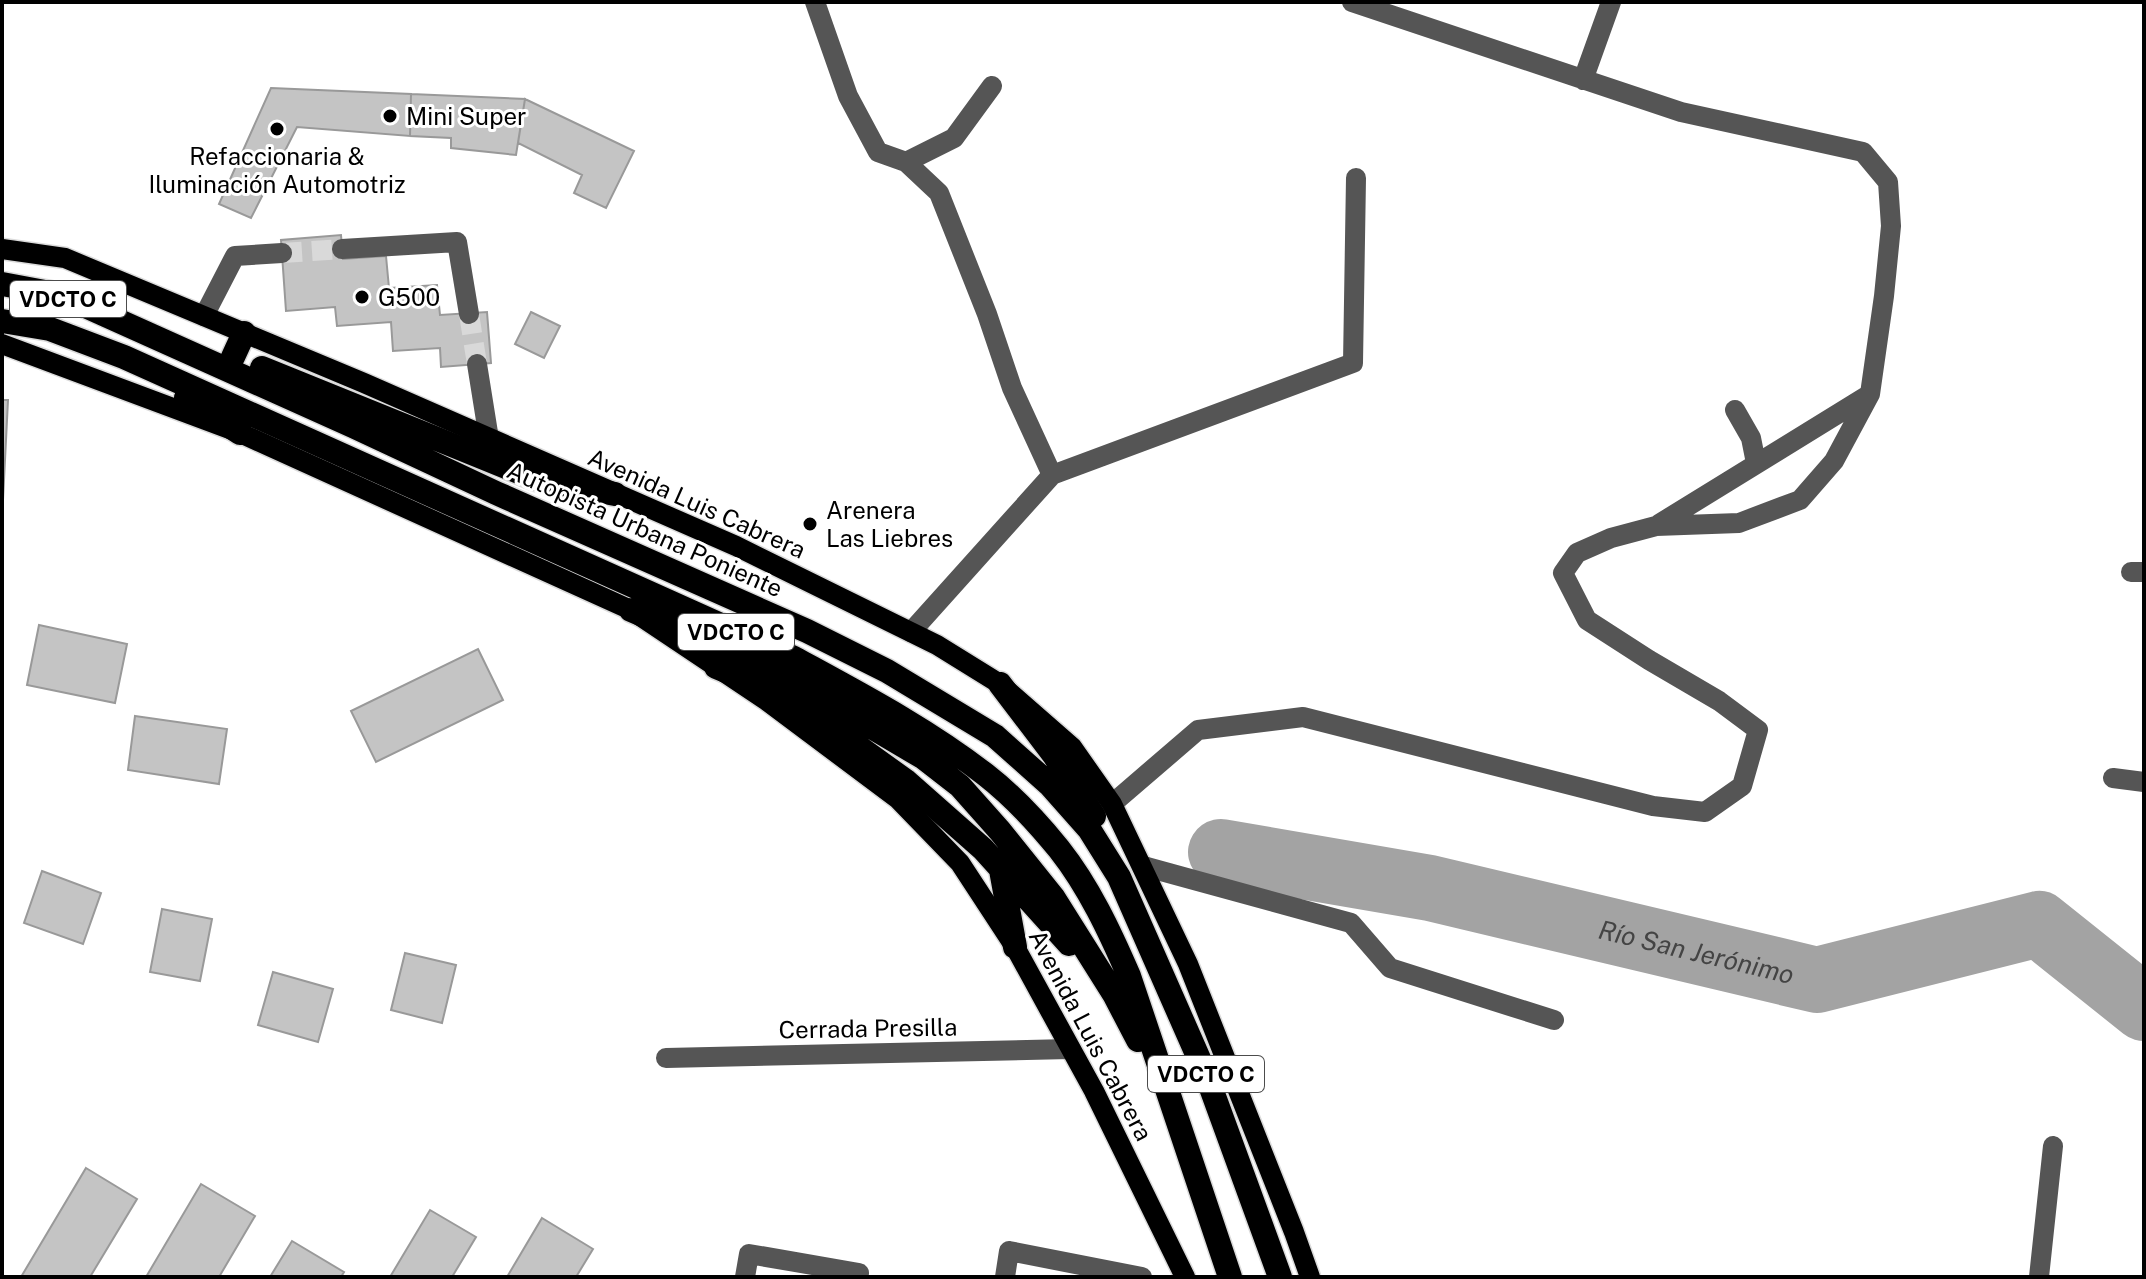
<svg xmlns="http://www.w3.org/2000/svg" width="2146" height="1279" font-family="'Public Sans',sans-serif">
	<rect width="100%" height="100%" fill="#fff"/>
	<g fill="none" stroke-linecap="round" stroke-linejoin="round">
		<path stroke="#a3a3a3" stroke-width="66" id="s1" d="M1221 852 1430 888 1817 980 2039 924 2144 1008"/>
	</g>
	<path fill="#c4c4c4" stroke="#999" stroke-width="2" d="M271 88 411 94 410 136 297 127 251 218 219 204Z
		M411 94 525 99 516 155 451 148V138L410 136Z
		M525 99 634 151 606 208 574 193 582 175 518 143Z
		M341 235 343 259 386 256 389 288 437 285 440 315 487 312 491 363 441 367 440 348 393 351 391 322 337 326 335 307 286 311 281 240Z
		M531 312 560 326 544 358 515 344Z
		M2 400H8L3 500H2Z
		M39 625 127 644 115 703 27 685Z
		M478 649 503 700 376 762 351 711Z
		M135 716 227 729 219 784 128 770Z
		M42 871 101 893 83 944 24 923Z
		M162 909 212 919 200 981 150 972Z
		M405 953 456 965 442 1023 391 1010Z
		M273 972 333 989 318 1042 258 1025Z
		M86 1168 137 1199 90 1277H21Z
		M201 1184 255 1216 219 1277H146Z
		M430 1210 476 1237 452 1277H390Z
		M542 1218 593 1249 576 1277H507Z
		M292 1241 344 1272 341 1277H270Z"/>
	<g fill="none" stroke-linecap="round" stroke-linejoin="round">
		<path stroke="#d9d9d9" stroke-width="20" stroke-dasharray="20 10" stroke-linecap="butt" d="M282 253 342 249
			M469 314 477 364"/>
		<defs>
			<path id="major" d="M2 249 65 258 364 383 736 546 937 645 1000 684 1072 747 1112 804 1188 964 1294 1232 1310 1277
				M2 344 240 433 631 610 767 701 898 799 960 863 1015 947 1094 1091 1185 1277"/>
			<path id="highway" d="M2 284 61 295 353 426 496 493 807 631 887 671 995 736 1050 785 1089 829 1119 877 1207 1077 1280 1277
				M2 321 50 329 124 357 794 658C860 694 927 729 986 775 1013 796 1037 822 1059 849 1089 887 1110 932 1129 976L1230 1277
				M233 357 244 333
				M262 368 536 479 615 494
				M186 398 240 433
				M631 610 785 676 924 758 960 786 1000 831 1053 897 1114 994 1138 1040
				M716 667 789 697 906 781 983 849 1069 944
				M1000 684 1054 755 1094 816
				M1001 870 1015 947"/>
		</defs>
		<use href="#major" stroke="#dbdbdb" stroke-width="23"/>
		<use href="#highway" stroke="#dbdbdb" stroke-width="27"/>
		<path stroke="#555" stroke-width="20" d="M815 2 848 96 878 152 906 162 939 193 987 314 1012 388 1052 475
			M1583 80 1611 2
			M906 162 954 138 992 86
			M342 249 457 242 469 314
			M204 316 235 256 282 253
			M477 364 489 439
			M1735 410 1751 438 1756 463
			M1659 524 1870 394
			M2131 572H2144
			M911 632 1052 475 1353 363 1356 178
			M2113 778 2144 782
			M1112 804 1198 730 1303 717 1653 806 1705 812 1742 786 1758 730 1719 701 1649 660 1587 620 1563 573 1577 553 1611 538 1656 526 1739 523 1800 500 1834 461 1870 394 1884 296 1891 226 1888 182 1863 152 1681 112 1352 2
			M1143 866 1351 923 1390 968 1554 1020
			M666 1058 1070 1049
			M745 1277 749 1254 859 1273
			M1005 1277 1009 1251 1142 1277
			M2039 1277 2053 1146"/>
		<use href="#major" stroke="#000" stroke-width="20"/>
		<use href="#highway" stroke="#000" stroke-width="24"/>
	</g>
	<g fill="#000" stroke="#fff" stroke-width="3">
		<circle cx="390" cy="116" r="8"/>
		<circle cx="277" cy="129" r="8"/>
		<circle cx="362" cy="297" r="8"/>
		<circle cx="810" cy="524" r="8"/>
	</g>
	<g text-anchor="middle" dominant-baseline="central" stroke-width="6" stroke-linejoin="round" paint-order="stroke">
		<g fill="#fff" stroke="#4c4c4c" stroke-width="2">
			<rect x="10" y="281" width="116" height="36" rx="6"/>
			<rect x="678" y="614" width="116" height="36" rx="6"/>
			<rect x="1148" y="1056" width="116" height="36" rx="6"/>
		</g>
		<g font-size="22" font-weight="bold" fill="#000">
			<text x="68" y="299">VDCTO C</text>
			<text x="736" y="632">VDCTO C</text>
			<text x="1206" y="1074">VDCTO C</text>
		</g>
		<g font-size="24" fill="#000" stroke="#fff" text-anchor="start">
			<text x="406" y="116">Mini Super</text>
			<text x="277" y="156" text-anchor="middle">Refaccionaria &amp;<tspan x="277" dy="28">Iluminación Automotriz</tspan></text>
			<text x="378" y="297">G500</text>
			<text x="826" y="510">Arenera<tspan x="826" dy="28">Las Liebres</tspan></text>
		</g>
		<g font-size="24" fill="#000" stroke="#fff">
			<text transform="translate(697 503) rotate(24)">Avenida Luis Cabrera</text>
			<text transform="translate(645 529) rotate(24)">Autopista Urbana Poniente</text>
			<text transform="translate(868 1028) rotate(-1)">Cerrada Presilla</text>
			<text transform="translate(1091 1035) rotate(62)">Avenida Luis Cabrera</text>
		</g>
		<g font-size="26" font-style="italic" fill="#444" stroke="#fff">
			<text stroke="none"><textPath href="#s1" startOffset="486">Río San Jerónimo</textPath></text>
		</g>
	</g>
	<rect width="2146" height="1279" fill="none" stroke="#000000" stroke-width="8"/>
</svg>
